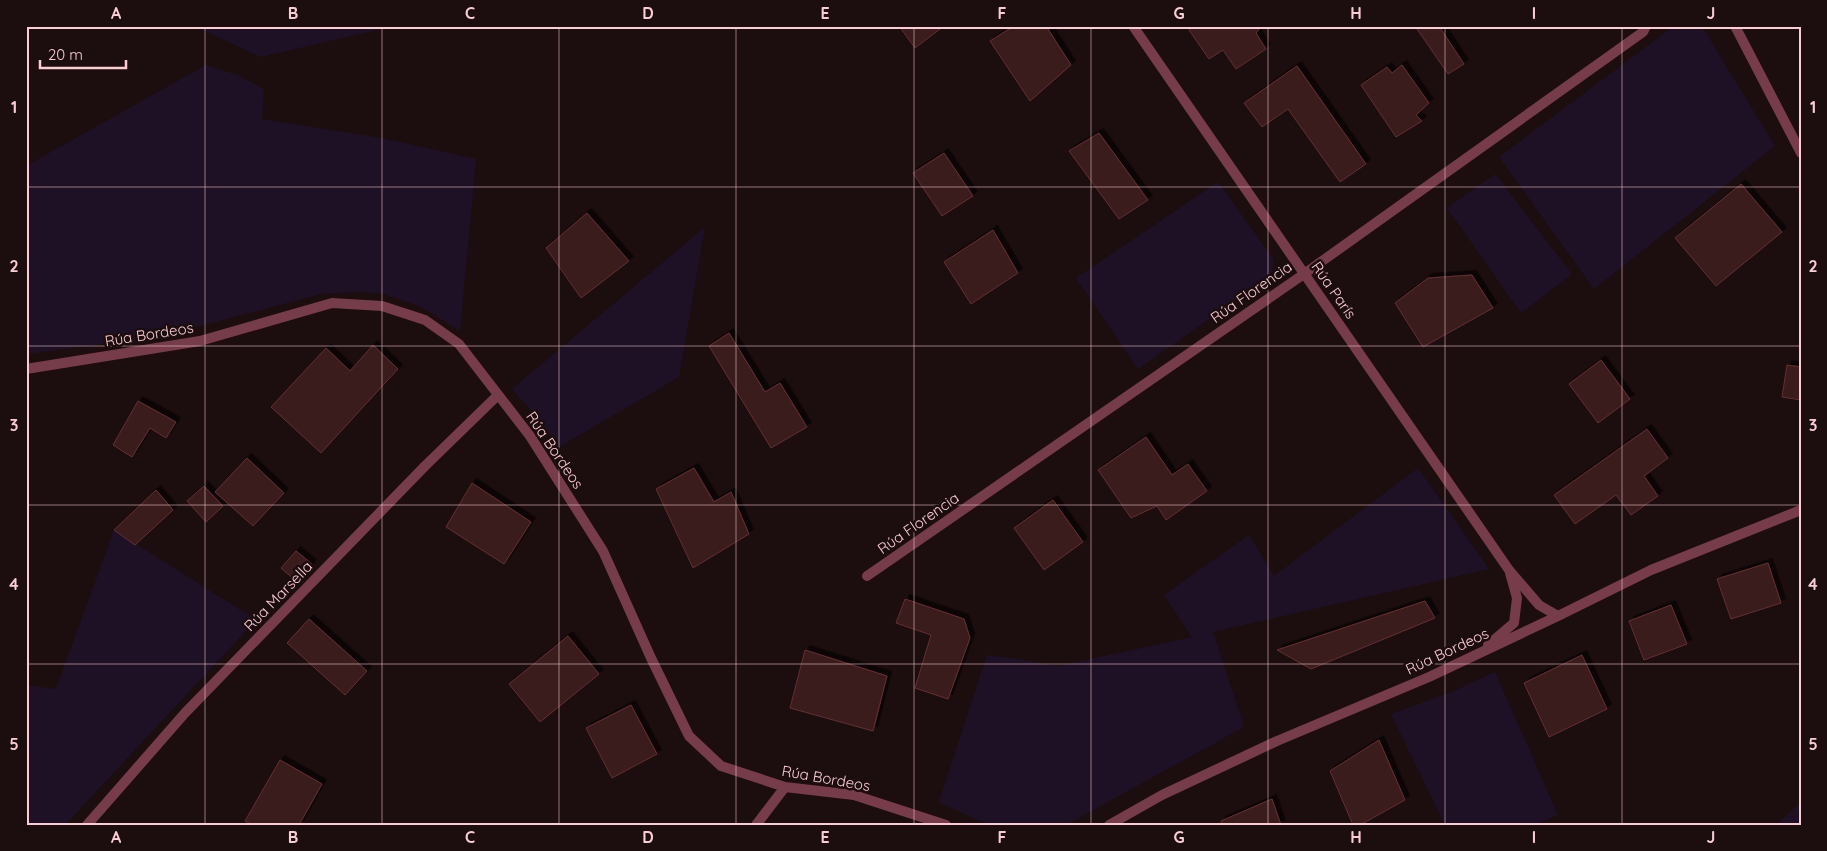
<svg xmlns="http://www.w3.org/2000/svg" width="1827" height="851" font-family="Quicksand,sans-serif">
	<defs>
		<filter id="shadow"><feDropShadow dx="4.5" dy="-4.5" stdDeviation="0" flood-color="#0009"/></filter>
	</defs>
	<rect width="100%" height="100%" fill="#1c0d0e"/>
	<path fill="#1f1125" d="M194 26H394L261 57Z
		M1674 26H1686L1704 30 1775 146 1594 289 1499 157Z
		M206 65 238 75 264 89 262 119 382 138 476 159 460 331 419 306 380 293 351 292 321 294 163 336 26 354V166Z
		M1495 174 1572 274 1521 313 1447 208Z
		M1218 182 1274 260 1270 276 1138 369 1076 278Z
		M705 227 679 377 559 447 537 417 512 389Z
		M1418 468 1489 569 1213 632 1244 727 1066 825H992L977 820 939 802 987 655 1011 658 1058 666 1192 637 1164 595 1249 535 1274 576Z
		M114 530 256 620 65 825H26V685L56 689Z
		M1495 672 1558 815 1533 825H1445L1391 714 1449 693Z
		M1801 802V825H1776Z"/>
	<path fill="#3b1b1d" stroke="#642f33" filter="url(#shadow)" d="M899 26H944L915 48Z
		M1014 26H1046L1071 65 1030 101 990 41Z
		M1195 26H1262L1256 33 1266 49 1236 69 1223 50 1209 59 1189 30Z
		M1415 26H1439L1464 64 1448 74Z
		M1402 65 1429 103 1416 115 1422 121 1396 137 1361 85 1387 67 1392 73Z
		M1297 66 1366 164 1340 182 1288 109 1262 127 1244 103Z
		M1099 133 1148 200 1119 219 1069 151Z
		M944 153 973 196 942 216 913 173Z
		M1741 184 1782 232 1716 286 1675 238Z
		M587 213 629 261 581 298 546 248Z
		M993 230 1018 273 971 304 944 262Z
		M1472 275 1493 308 1423 347 1395 303 1428 278Z
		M729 333 765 392 780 383 807 427 771 448 709 346Z
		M373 345 398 369 321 453 271 407 326 348 350 371Z
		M1601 360 1630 399 1598 423 1569 384Z
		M1787 365 1801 367V400L1782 397Z
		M138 401 176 422 166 438 150 428 132 457 113 445Z
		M1647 429 1668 458 1644 476 1658 496 1631 515 1616 495 1575 524 1554 495Z
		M1146 437 1172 475 1188 464 1207 491 1166 520 1157 506 1131 518 1098 470Z
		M247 458 284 493 253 526 215 492Z
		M694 468 714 502 731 492 749 534 693 568 656 489Z
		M472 483 531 522 504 564 446 527Z
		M204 486 223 506 206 522 187 501Z
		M156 490 173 510 135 545 114 530Z
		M1053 500 1083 542 1044 570 1014 528Z
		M296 551 312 564 297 582 281 568Z
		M1768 563 1781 603 1731 619 1717 579Z
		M905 599 964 619 970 638 948 699 915 688 931 635 896 623Z
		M1425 601 1435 618 1311 669 1277 650Z
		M1671 605 1687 644 1644 660 1629 621Z
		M309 619 367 671 345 695 287 643Z
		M568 636 599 674 540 722 509 684Z
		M805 650 887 676 873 731 790 708Z
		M1582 655 1607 709 1549 737 1524 683Z
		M631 705 657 754 612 778 586 728Z
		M1379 740 1405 800 1360 825H1353L1330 771Z
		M280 760 322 784 299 825H253L245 821Z
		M1272 799 1281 825H1222L1221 821Z"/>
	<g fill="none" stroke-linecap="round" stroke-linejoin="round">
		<path stroke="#763c4a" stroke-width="10" d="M1133 26 1509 570 1539 605 1558 616
			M1735 26 1801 153
			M26 369 200 341 332 303 382 306 425 320 459 344 530 436 603 551 651 658 689 736 721 766 785 787 854 795 946 825
			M867 576 1304 274 1643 32 1646 26
			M1488 645 1514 623 1517 598 1510 573
			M87 825 185 713 425 466 498 395
			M756 825 785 787
			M1109 825 1162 795 1277 741 1429 677 1558 616 1651 570 1801 510"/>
	</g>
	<path fill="none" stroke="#faccd4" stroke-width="1" stroke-opacity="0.55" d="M205 26V825M382 26V825M559 26V825M736 26V825M914 26V825M1091 26V825M1268 26V825M1445 26V825M1622 26V825M26 187H1801M26 346H1801M26 505H1801M26 664H1801"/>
	<g text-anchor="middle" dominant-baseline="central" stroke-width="5" stroke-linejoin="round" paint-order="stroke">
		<g font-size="15" fill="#faccd4" stroke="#1c0d0e">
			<text transform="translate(1334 290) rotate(55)">Rúa París</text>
			<text transform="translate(1251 292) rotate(-35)">Rúa Florencia</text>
			<text transform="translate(149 334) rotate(-9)">Rúa Bordeos</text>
			<text transform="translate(555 450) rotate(56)">Rúa Bordeos</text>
			<text transform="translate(918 523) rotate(-35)">Rúa Florencia</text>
			<text transform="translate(278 596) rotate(-46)">Rúa Marsella</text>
			<text transform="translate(1447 651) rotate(-25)">Rúa Bordeos</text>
			<text transform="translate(826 778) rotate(10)">Rúa Bordeos</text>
		</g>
	</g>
	<rect width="1827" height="851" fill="none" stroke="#1c0d0e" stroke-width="55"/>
	<path d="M40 60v8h86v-8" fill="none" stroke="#faccd4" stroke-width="2.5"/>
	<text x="48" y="60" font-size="15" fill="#faccd4" stroke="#1c0d0e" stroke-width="4" paint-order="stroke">20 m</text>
	<rect x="28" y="28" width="1772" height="796" fill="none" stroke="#faccd4" stroke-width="2"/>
	<g font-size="16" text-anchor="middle" font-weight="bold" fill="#faccd4">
		<text x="116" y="19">A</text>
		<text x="293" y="19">B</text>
		<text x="470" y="19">C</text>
		<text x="648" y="19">D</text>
		<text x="825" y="19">E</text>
		<text x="1002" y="19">F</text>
		<text x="1179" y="19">G</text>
		<text x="1356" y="19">H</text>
		<text x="1534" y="19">I</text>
		<text x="1711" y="19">J</text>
		<text x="14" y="113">1</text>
		<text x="1813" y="113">1</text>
		<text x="14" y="272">2</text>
		<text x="1813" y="272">2</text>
		<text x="14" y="431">3</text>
		<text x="1813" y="431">3</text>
		<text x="14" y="590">4</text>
		<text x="1813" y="590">4</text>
		<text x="14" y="750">5</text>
		<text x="1813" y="750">5</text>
		<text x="116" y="843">A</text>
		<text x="293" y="843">B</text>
		<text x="470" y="843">C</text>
		<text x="648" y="843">D</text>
		<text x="825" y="843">E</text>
		<text x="1002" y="843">F</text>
		<text x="1179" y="843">G</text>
		<text x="1356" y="843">H</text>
		<text x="1534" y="843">I</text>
		<text x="1711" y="843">J</text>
	</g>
</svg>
